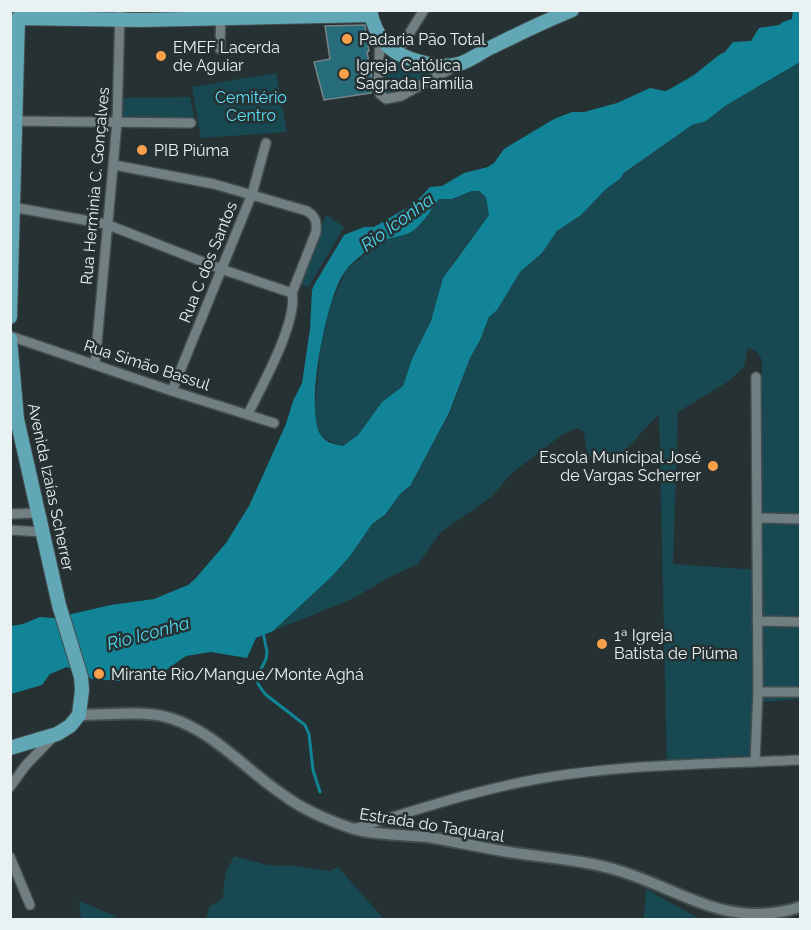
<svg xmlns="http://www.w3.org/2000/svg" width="811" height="930" font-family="Raleway,sans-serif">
	<rect width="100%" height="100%" fill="#263133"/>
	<path fill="#184851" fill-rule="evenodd" d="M384 57 432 71V74L390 96 383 92 380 59Z
		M800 62V699L762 702 747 765 667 768 659 415C637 433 624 464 592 461L586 448 584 432 578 428 563 434 512 473 491 497 440 533 418 564 388 578 354 598 273 631 335 572 350 556 372 524 385 516 400 494 408 489 450 413 470 358 480 340 489 317 496 310 520 272 542 253 557 231 581 215 606 189 618 181 624 174 692 125 706 121 725 106ZM748 348 757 352 762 360 759 570 673 564 678 412 729 381 744 367Z
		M276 73 287 132 201 138 192 87Z
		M190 97 196 125 121 124V98Z
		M473 191H479L486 197 489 215 452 264 431 321 412 359 403 386 382 402 358 435 343 446 337 445 321 436 314 419 321 340 329 308 346 270 380 242 394 237 431 212 439 199H452Z
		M326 215 344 227 308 288 297 282Z
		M234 856 267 865 295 866 329 871 338 867 383 918 387 919H206L209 907 223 898 225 875Z
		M646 889 700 919H644Z
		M79 901 111 914 119 919H81Z"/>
	<path fill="#118597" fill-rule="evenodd" d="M793 11H800V62L725 106 706 121 692 125 624 173 620 179 606 189 581 215 557 231 542 253 520 272 497 310 489 317 480 340 470 358 449 413 410 486 400 494 385 515 372 524 350 556 331 577 273 631 256 638 247 658 211 652 186 656 156 677 120 681 92 679 67 667 50 674 42 685 11 694V626L23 624 40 617 54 618 111 605 154 599 188 585 195 579 226 543 249 506 286 424 293 401 302 383 310 329 312 290 314 285 344 235 364 227H374L415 203 430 187 442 186 464 173 488 167 494 163 504 149 554 119 572 112H584L617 103 650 88 665 91 670 89 694 75 719 55 725 52 733 42 751 41 759 28 779 25 783 22 792 19ZM472 191H479L486 197 489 215 443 278 431 321 412 359 403 386 382 402 358 435 343 446C335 445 324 442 320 434 305 407 326 295 346 270 352 262 373 245 382 241 391 237 400 237 409 233 419 229 433 208 439 199H452Z"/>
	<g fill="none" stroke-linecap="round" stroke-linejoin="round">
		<path stroke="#118597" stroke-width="3" d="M263 632 267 652 266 659 257 677 258 684 265 694 305 725 309 734 313 770 320 792"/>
	</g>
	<path fill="#266c7a" stroke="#778487" stroke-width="1.5" d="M365 25 369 51 367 52 372 78 371 93 324 100 314 62 330 59 325 26Z"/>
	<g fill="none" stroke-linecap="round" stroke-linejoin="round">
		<defs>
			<path id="minor" d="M380 37 378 88 380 94 386 99 401 96 454 67
				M220 49 221 10
				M397 53 424 10
				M10 121 191 123
				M114 165 214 184 307 211C316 217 317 222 316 232L292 293C298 321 262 386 248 414
				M12 207 106 224 221 269 292 293
				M10 336 172 391 274 423
				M95 364 117 122 120 10
				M172 391 252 194 266 143
				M10 514 39 513
				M757 518 800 519
				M10 530 42 532
				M757 621 800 622
				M758 692H800
				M755 762 758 692 756 377
				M10 787 26 765 55 735
				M353 829C414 811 475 790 538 779 624 764 713 764 800 760
				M10 857 30 905"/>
			<path id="tertiary" d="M79 715C106 715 145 710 170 718 213 731 245 769 282 794 302 809 327 820 351 828 372 835 405 835 428 837 453 841 478 847 503 851 542 858 582 859 620 871 684 891 729 930 800 907"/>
			<path id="primary" d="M370 10C372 22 378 35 386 44 399 59 440 70 459 64 470 61 481 52 492 47 518 34 545 21 572 10
				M10 317 18 18 142 20 371 15
				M10 339 17 419 59 605 81 677 82 690 79 715 70 726 57 734 10 748"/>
		</defs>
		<use href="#minor" stroke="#434d4f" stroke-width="12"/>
		<use href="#tertiary" stroke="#434d4f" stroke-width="14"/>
		<use href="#primary" stroke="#434d4f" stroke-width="16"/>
		<use href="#minor" stroke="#727f82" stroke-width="9"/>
		<use href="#tertiary" stroke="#727f82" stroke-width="10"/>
		<use href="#primary" stroke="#61a7b5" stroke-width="14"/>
	</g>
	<g fill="#f8a14a" stroke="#263133" stroke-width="2">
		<circle cx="347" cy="39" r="6"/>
		<circle cx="161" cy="56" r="6"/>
		<circle cx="344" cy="74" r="6"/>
		<circle cx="142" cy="150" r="6"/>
		<circle cx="713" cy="466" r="6"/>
		<circle cx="602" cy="644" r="6"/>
		<circle cx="99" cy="674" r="6"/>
	</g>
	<g text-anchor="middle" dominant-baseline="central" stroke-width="5" stroke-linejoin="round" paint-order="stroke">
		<g font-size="16" fill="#eaf1f3" stroke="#263133" text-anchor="start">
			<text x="359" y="39">Padaria Pão Total</text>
			<text x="173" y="47">EMEF Lacerda<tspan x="173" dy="18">de Aguiar</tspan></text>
			<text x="356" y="65">Igreja Católica<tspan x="356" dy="18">Sagrada Família</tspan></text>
			<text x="154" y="150">PIB Piúma</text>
			<text x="701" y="457" text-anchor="end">Escola Municipal José<tspan x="701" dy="18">de Vargas Scherrer</tspan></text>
			<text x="614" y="635">1ª Igreja<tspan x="614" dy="18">Batista de Piúma</tspan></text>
			<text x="111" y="674">Mirante Rio/Mangue/Monte Aghá</text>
		</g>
		<g font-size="16" fill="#5adff8" stroke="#263133">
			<text x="251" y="97">Cemitério<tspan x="251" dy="18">Centro</tspan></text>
		</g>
		<g font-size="16" fill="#eaf1f3" stroke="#263133">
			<text transform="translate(95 186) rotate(-85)">Rua Herminia C. Gonçalves</text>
			<text transform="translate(208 262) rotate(-68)">Rua C dos Santos</text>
			<text transform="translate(147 365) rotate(18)">Rua Simão Bassul</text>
			<text transform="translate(51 487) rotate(78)">Avenida Izaías Scherrer</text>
			<text transform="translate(432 825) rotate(9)">Estrada do Taquaral</text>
		</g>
		<g font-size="18" font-style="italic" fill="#4ed5ee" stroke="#263133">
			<text transform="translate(397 222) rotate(-36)">Rio Iconha</text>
			<text transform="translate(148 633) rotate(-15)">Rio Iconha</text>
		</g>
	</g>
	<rect width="811" height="930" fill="none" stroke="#eaf1f3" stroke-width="24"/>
</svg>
